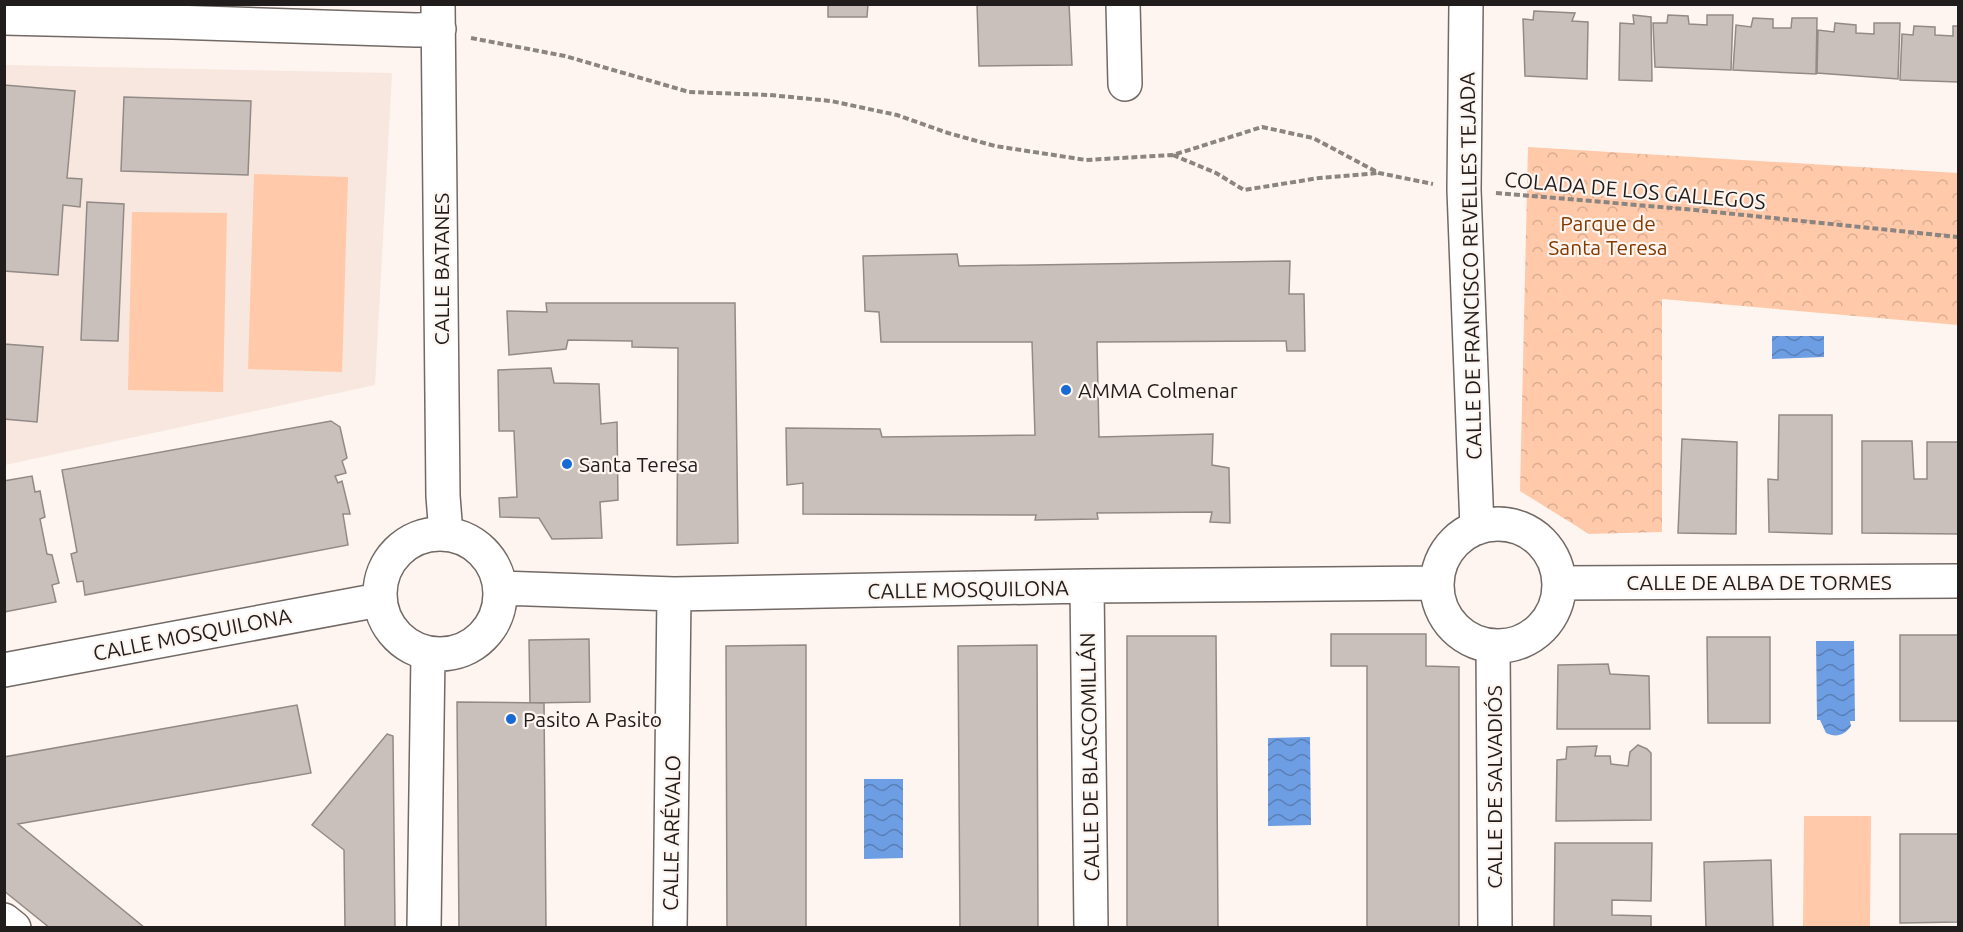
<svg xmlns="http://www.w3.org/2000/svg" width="1963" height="932" font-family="Ubuntu,sans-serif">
	<defs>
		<pattern id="park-crowns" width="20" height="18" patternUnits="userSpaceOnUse" patternTransform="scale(1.5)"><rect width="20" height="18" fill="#ffc9aa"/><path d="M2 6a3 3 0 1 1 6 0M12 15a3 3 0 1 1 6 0" fill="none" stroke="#daac92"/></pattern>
		<pattern id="water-waves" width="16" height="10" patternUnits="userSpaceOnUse" patternTransform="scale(1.5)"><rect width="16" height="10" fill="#6d9de2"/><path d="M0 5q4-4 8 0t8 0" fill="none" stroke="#597fb6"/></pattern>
	</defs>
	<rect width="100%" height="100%" fill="#fef5f0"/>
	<path fill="#f7e7de" d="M5 65 392 73 375 385 5 465Z"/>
	<path fill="url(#park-crowns)" d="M1528 147 1958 173V325L1662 299V532L1589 534 1520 491Z"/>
	<path fill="#ffc9aa" d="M254 174 348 177 342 372 248 369Z
		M132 212 227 213 223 392 128 390Z
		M1804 816H1871L1870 927H1803Z"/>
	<path fill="url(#water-waves)" d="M1772 336H1824V357L1772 359Z
		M1816 641H1854L1855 721H1850L1851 726C1845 735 1836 738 1826 733L1820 720H1817Z
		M1310 737 1311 825 1268 826V738Z
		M864 779H903V858L864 859Z"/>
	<path fill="#c9c0bb" stroke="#928a86" stroke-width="1.5" d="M828 4H868L867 17H828Z
		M977 4H1069L1072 65 979 66Z
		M1534 11 1575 13 1572 21 1588 22 1587 79 1525 76 1523 19 1533 20Z
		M1633 15 1651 17 1652 81 1619 80 1620 23 1634 24Z
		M1668 15 1688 16 1689 24 1707 25V15H1733L1731 70 1655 67 1653 23H1667Z
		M1753 18 1773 19V28H1791L1792 18H1817L1816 74 1733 70 1736 25 1751 27Z
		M1835 23 1856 25V33L1874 34V23H1900L1898 79 1817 73 1818 30 1834 32Z
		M1914 26 1935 27V35L1953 36V26H1958V82L1900 80 1902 34 1913 35Z
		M4 85 75 91 67 178 82 179 80 207 63 205 58 275 4 271Z
		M124 97 251 101 248 175 121 171Z
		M87 202 124 204 118 341 81 340Z
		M957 254 959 266 1290 261 1289 294H1304L1305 351H1287L1286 341 1097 342 1099 437 1213 434 1212 465 1229 468 1230 523 1210 522 1212 512 1097 513 1098 519 1035 520 1036 515 803 514V483L787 485 786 428 880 429 882 437 1035 435 1032 342H881L879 312 865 311 863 256Z
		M546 303H735L738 543 677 545 678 348 632 347V341L568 340 566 349 509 355 507 311 547 312Z
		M4 344 43 347 37 422 4 419Z
		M551 368 554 383 599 384 601 424 617 422 618 500 600 502 602 538 552 539 539 518 500 517 499 498 517 497 514 431H499L498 370Z
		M1779 415H1832V534L1769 532 1768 479 1778 480Z
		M331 421 340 427 347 458 342 461 346 473 335 476 338 483 342 481 350 514H343L348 545 85 595 83 581 77 582 71 554 77 552 62 470Z
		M1682 439 1737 442 1736 534 1678 533Z
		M1862 441H1912L1914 479H1927V442H1958V534L1862 533Z
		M32 476 35 492 40 491 45 517 40 519 47 554 52 555 59 583 52 585 56 602 4 612V481Z
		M1331 634H1426V666L1459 667V928H1367V666H1331Z
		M1900 635H1958V721H1900Z
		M1127 636H1216L1218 928H1127Z
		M1707 637H1770V723H1708Z
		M589 639 590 702 530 703 529 640Z
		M806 645V928H727L726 646Z
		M1037 645 1038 928H960L958 646Z
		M1608 664 1610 674 1649 676 1650 729H1557L1558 665Z
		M457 702 544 703 546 928H459Z
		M297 705 311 773 18 824 145 928H50L4 891V757Z
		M387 734 393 736 395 928H345L344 850 312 825Z
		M1638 745 1647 749 1651 753V820L1556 821 1557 760 1566 759 1567 747 1597 746 1595 756H1610L1611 764 1628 766 1630 752Z
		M1900 834H1958V922L1900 923Z
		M1555 843H1652L1651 901 1612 900V915L1651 916V928H1554Z
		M1771 860 1773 928H1706L1704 862Z"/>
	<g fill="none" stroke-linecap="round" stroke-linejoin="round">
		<defs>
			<path id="street" d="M438 4 443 496 446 534
				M1123 4 1125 84
				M1466 4 1464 190 1477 528
				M4 18 173 22 416 30 439 29
				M1437 585a61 61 0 1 1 122 0a61 61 0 1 1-122 0Z
				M380 594a60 60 0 1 1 120 0a60 60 0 1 1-120 0Z
				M1559 583 1958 581
				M1087 586 1091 928
				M500 588 674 594 1087 586 1437 583
				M1493 646 1495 928
				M4 670 379 600
				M4 920 14 928
				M424 928 428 654
				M670 928 674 594"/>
		</defs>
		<use href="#street" stroke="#716965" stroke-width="36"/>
		<path stroke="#8b8582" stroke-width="4" stroke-dasharray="6 3" stroke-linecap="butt" d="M471 38 565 56 689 92 770 95 831 101 897 115 948 133 995 146 1086 160 1173 155 1262 127 1313 138 1379 173 1433 184
			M1173 155 1216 173 1244 190 1319 178 1378 173
			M1496 193 1685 209 1958 237"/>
		<use href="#street" stroke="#fff" stroke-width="33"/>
	</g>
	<g fill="#156ad3" stroke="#fef5f0" stroke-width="2">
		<circle cx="1066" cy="390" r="6"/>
		<circle cx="567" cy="464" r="6"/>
		<circle cx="511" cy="719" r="6"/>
	</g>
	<g text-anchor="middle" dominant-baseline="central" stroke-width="4.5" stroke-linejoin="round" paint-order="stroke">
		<g font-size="21" fill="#201d1c" stroke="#fef5f0">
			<text transform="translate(1635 190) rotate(5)">COLADA DE LOS GALLEGOS</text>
			<text transform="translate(1470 266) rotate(-91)">CALLE DE FRANCISCO REVELLES TEJADA</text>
			<text transform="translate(441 269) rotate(-90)">CALLE BATANES</text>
			<text x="1759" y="582">CALLE DE ALBA DE TORMES</text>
			<text transform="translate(968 589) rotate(-1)">CALLE MOSQUILONA</text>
			<text transform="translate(192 634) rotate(-11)">CALLE MOSQUILONA</text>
			<text transform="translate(1089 757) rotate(-91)">CALLE DE BLASCOMILLÁN</text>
			<text transform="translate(1494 787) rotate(-90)">CALLE DE SALVADIÓS</text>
			<text transform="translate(671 833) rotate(-89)">CALLE ARÉVALO</text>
		</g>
		<g font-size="21" fill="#823a00" stroke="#fef5f0">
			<text x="1608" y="223">Parque de<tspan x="1608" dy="24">Santa Teresa</tspan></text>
		</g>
		<g font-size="21" fill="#201d1c" stroke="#fef5f0" text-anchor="start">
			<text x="1078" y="390">AMMA Colmenar</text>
			<text x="579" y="464">Santa Teresa</text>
			<text x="523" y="719">Pasito A Pasito</text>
		</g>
	</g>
	<rect width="1963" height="932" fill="none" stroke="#201d1c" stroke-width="12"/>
</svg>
